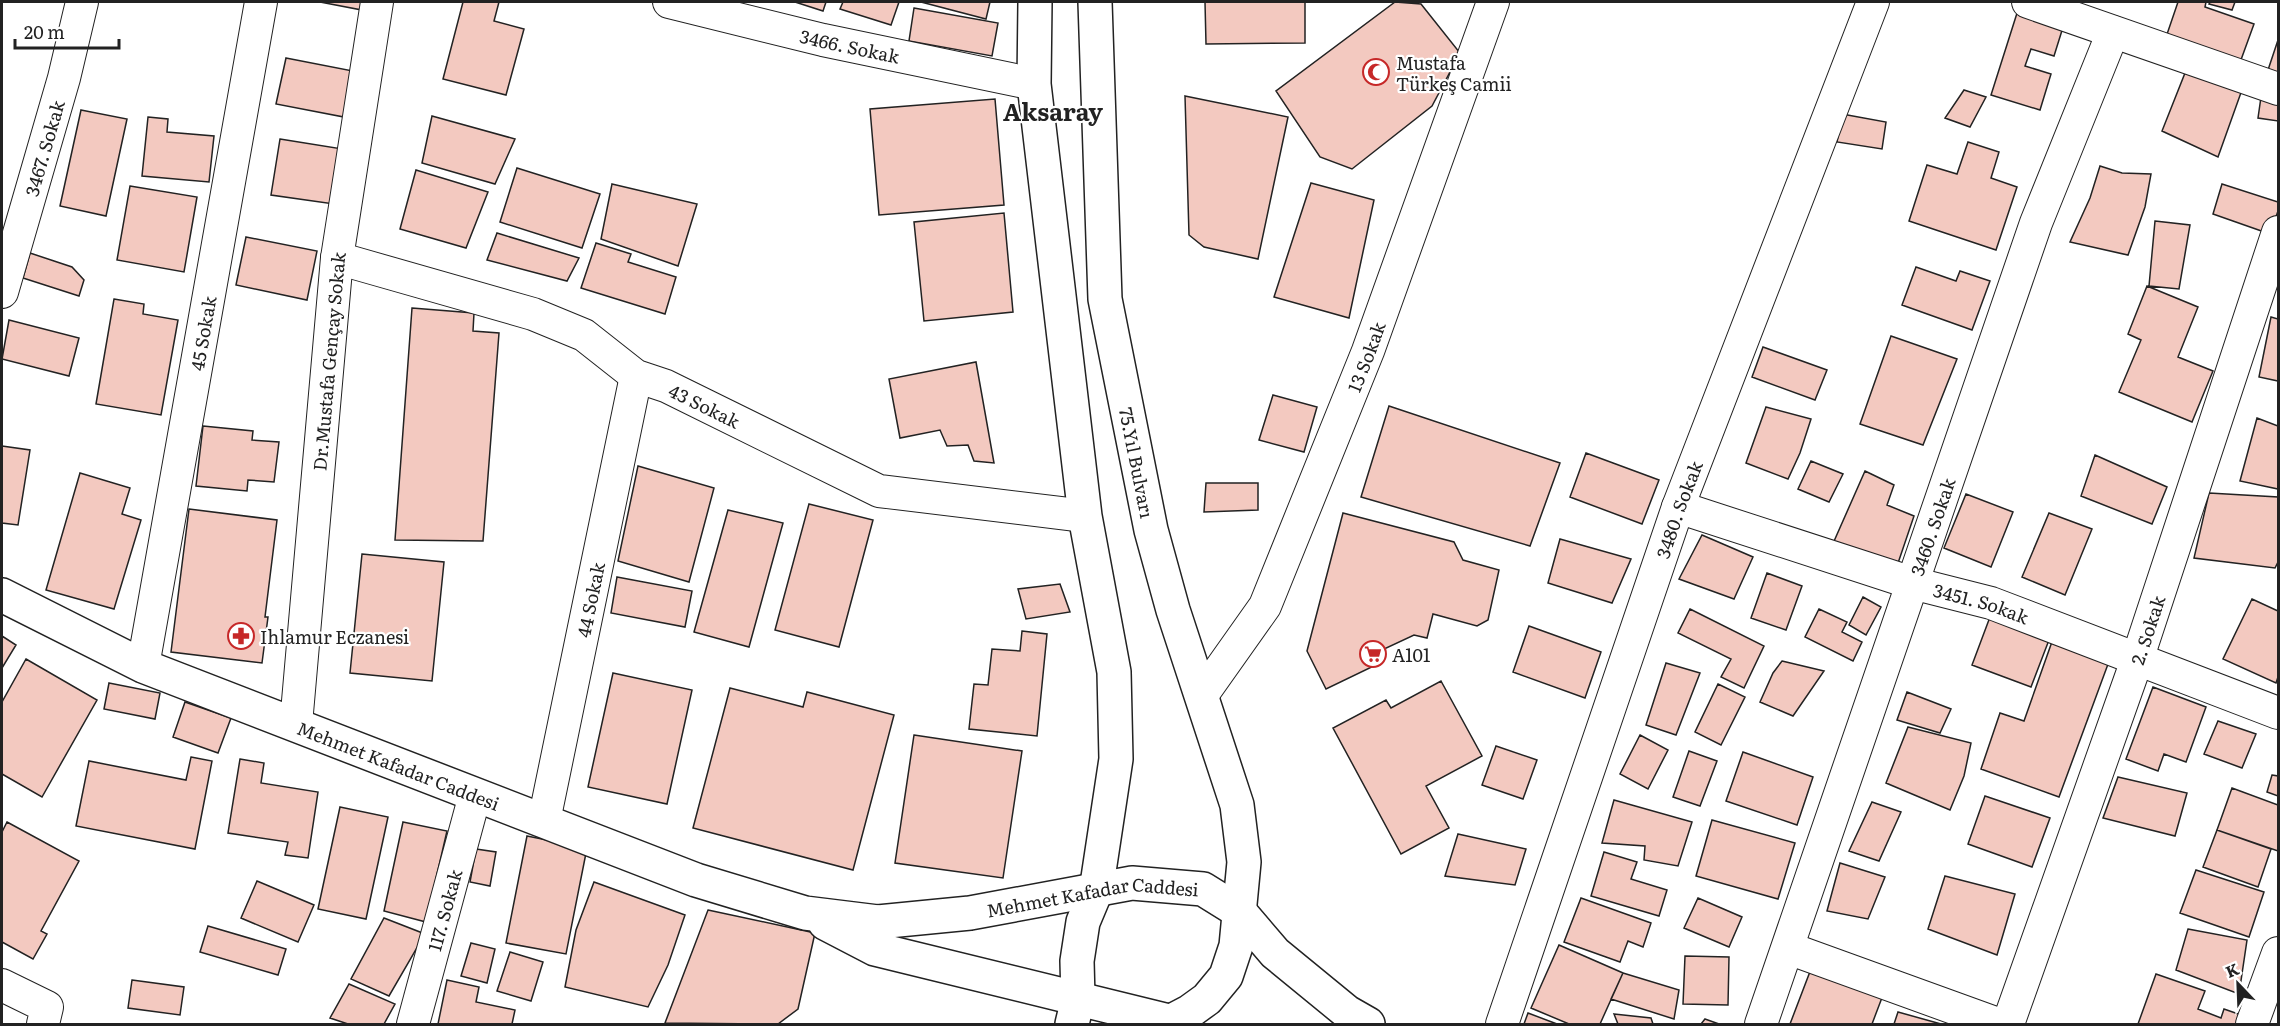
<svg xmlns="http://www.w3.org/2000/svg" width="2280" height="1026" font-family="Literata,serif">
	<rect width="100%" height="100%" fill="#fff"/>
	<path fill="#f3c9c0" stroke="#222" stroke-width="1.5" d="M320 2H363L362 10Z
		M463 2H499L494 21 524 29 506 95 443 79Z
		M795 2H826L823 11Z
		M843 2H899L891 25 840 9Z
		M921 2H990L986 19Z
		M1205 2H1305V43L1206 44Z
		M1395 2 1421 4 1460 53 1432 106 1352 169 1320 157 1276 91Z
		M2178 2H2206L2205 7 2254 24 2238 68 2164 43Z
		M2210 2H2235L2232 10 2209 4Z
		M914 8 998 23 992 56 909 41Z
		M2018 10 2064 24 2054 56 2031 49 2025 66 2051 74 2040 110 1991 95Z
		M2278 40V76L2267 73Z
		M286 58 353 71 344 117 276 104Z
		M2187 68 2243 87 2218 157 2162 131Z
		M1964 90 1986 97 1970 127 1945 118Z
		M1185 96 1288 117 1258 259 1204 247 1189 235Z
		M2261 97 2278 99V121L2258 118Z
		M995 99 1004 205 879 215 870 109Z
		M81 110 127 119 106 216 60 206Z
		M1842 114 1886 122 1882 149 1837 142Z
		M432 116 515 139 495 184 422 163Z
		M148 117 168 119 167 132 214 136 209 182 142 176Z
		M280 139 349 150 341 205 271 195Z
		M1968 142 1999 152 1991 178 2017 187 1996 250 1909 221 1927 165 1957 174Z
		M2100 166 2122 173 2151 174 2145 207 2128 255 2070 242 2090 198Z
		M517 168 600 194 582 248 500 222Z
		M416 170 488 192 466 248 400 229Z
		M1311 183 1374 200 1349 318 1274 297Z
		M612 184 697 204 678 266 601 239Z
		M2222 184 2278 202V211L2270 234 2213 214Z
		M130 186 197 197 184 272 117 260Z
		M1004 213 1013 312 924 321 914 222Z
		M2155 221 2190 225 2179 289 2149 286Z
		M497 233 579 258 567 281 487 260Z
		M246 237 317 251 307 300 236 285Z
		M596 243 631 254 628 262 676 277 665 314 581 288Z
		M30 253 72 267 84 280 79 296 23 278Z
		M1916 267 1956 281 1960 271 1990 281 1972 330 1902 305Z
		M2147 286 2198 307 2178 357 2213 371 2192 422 2119 392 2141 340 2128 334Z
		M114 299 144 304 143 314 178 320 161 415 96 404Z
		M412 308 474 313 473 331 499 333 483 541 395 540Z
		M2271 317 2278 319V381L2259 377Z
		M9 320 79 338 69 376 2 359Z
		M1891 336 1957 359 1923 445 1860 424Z
		M1763 347 1827 370 1815 400 1752 377Z
		M976 362 994 463 974 461 968 445 947 446 940 430 900 438 889 379Z
		M1273 395 1317 407 1304 452 1259 440Z
		M1389 406 1560 463 1530 546 1361 497Z
		M1766 407 1811 419 1800 453 1788 479 1746 463Z
		M2257 418 2278 426V489L2240 481Z
		M203 426 253 431 252 440 279 442 274 482 248 480 247 491 196 486Z
		M2 446 30 450 18 525 2 523Z
		M1586 453 1659 480 1642 524 1570 497Z
		M2095 455 2167 487 2152 524 2081 496Z
		M1811 461 1843 474 1829 502 1798 489Z
		M638 466 714 488 689 582 618 561Z
		M1865 471 1894 485 1887 505 1914 516 1896 569 1831 548Z
		M80 473 130 488 122 514 141 520 114 609 46 590Z
		M1206 483H1258V510L1204 512Z
		M2209 493 2278 497V562L2275 568 2194 558Z
		M1966 494 2013 512 1991 567 1944 548Z
		M809 504 873 520 839 647 775 630Z
		M189 509 277 520 265 617H268L262 663 171 652Z
		M728 510 783 523 749 647 694 632Z
		M1343 513 1454 542 1463 560 1499 570 1488 620 1477 626 1433 614 1427 638 1414 635 1384 649 1380 663 1326 689 1307 651Z
		M2049 513 2092 529 2065 595 2022 577Z
		M1702 535 1753 557 1734 599 1679 579Z
		M1560 539 1631 559 1612 603 1548 583Z
		M362 554 444 562 432 681 350 673Z
		M1767 573 1802 586 1786 630 1751 618Z
		M617 577 692 591 685 627 611 613Z
		M1060 584 1070 612 1026 619 1018 589Z
		M1863 597 1881 607 1866 635 1849 625Z
		M2252 599 2278 611V677L2276 683 2223 659Z
		M1690 609 1764 646 1744 688 1721 677 1731 659 1678 633Z
		M1819 609 1847 622 1842 632 1862 642 1853 661 1805 637Z
		M1990 617 2049 640 2031 687 1972 665Z
		M1529 626 1601 652 1585 698 1513 672Z
		M1022 631 1047 634 1037 736 969 729 974 684 988 685 992 649 1020 651Z
		M2 636 16 645 2 668Z
		M2054 636 2111 656 2059 797 1981 769 2000 713 2024 721Z
		M26 659 97 700 42 797 2 774V702Z
		M1782 661 1824 671 1793 716 1760 702 1773 673Z
		M1666 663 1700 673 1676 735 1646 725Z
		M613 673 692 690 667 804 588 787Z
		M1441 681 1482 756 1426 786 1449 828 1401 854 1333 728 1386 700 1391 708Z
		M109 683 160 693 155 719 104 709Z
		M1718 684 1745 697 1721 745 1695 732Z
		M2153 687 2206 707 2186 762 2164 754 2158 771 2126 759Z
		M730 688 803 707 807 692 894 715 853 870 693 828Z
		M1907 692 1951 709 1940 733 1897 720Z
		M185 702 231 718 218 753 173 737Z
		M2218 721 2256 734 2242 768 2204 754Z
		M1908 727 1971 743 1964 776 1950 810 1886 783Z
		M914 735 1022 751 1003 878 895 863Z
		M1640 735 1668 750 1648 789 1620 774Z
		M1496 746 1537 760 1523 799 1482 785Z
		M1689 751 1717 761 1700 806 1673 797Z
		M1743 752 1813 777 1797 825 1726 801Z
		M191 757 212 761 195 849 76 826 89 761 186 780Z
		M240 759 264 763 261 783 318 792 308 858 285 855 288 842 228 833Z
		M2272 775 2278 776V796L2267 792Z
		M2118 777 2187 793 2175 836 2103 818Z
		M2232 788 2278 805V851L2217 830Z
		M1985 796 2050 818 2032 867 1968 844Z
		M1614 800 1692 822 1678 866 1644 860 1645 846 1602 843Z
		M1872 802 1901 812 1879 861 1849 851Z
		M340 807 388 817 366 919 318 909Z
		M1712 820 1795 843 1778 899 1696 876Z
		M7 822 79 861 41 931 47 934 33 959 2 942V832Z
		M403 822 447 831 426 922 384 911Z
		M2217 830 2271 849 2258 887 2203 867Z
		M1458 834 1526 849 1515 885 1445 876Z
		M527 836 587 848 566 954 506 943Z
		M476 849 496 852 490 886 470 882Z
		M1604 852 1637 862 1631 879 1667 890 1659 916 1591 896Z
		M1840 863 1885 877 1868 919 1827 911Z
		M2196 870 2264 892 2249 937 2180 913Z
		M1945 876 2015 894 1997 955 1928 929Z
		M257 881 314 905 298 942 241 918Z
		M594 882 685 915 668 965 648 1007 565 987 576 930Z
		M1581 898 1651 923 1643 947 1628 941 1620 962 1564 942Z
		M1698 898 1742 917 1729 947 1684 928Z
		M708 910 815 933 798 1009 778 1024 665 1023Z
		M384 918 425 934 389 996 351 979Z
		M208 926 286 949 278 975 200 952Z
		M2188 929 2247 940 2239 994 2176 970Z
		M471 943 495 949 487 983 461 976Z
		M1559 945 1623 973 1600 1024H1569L1531 1008Z
		M510 952 543 962 531 1001 497 991Z
		M1685 956 1729 957 1728 1005 1683 1004Z
		M1811 969 1883 995 1872 1024H1790Z
		M1623 973 1679 990 1674 1019 1611 999Z
		M2156 974 2205 991 2198 1009 2221 1018 2224 1009 2244 1016 2241 1024H2138Z
		M132 980 184 987 180 1015 128 1008Z
		M447 980 479 987 476 1002 515 1010 512 1024H438Z
		M349 984 395 1004 384 1024H348L330 1018Z
		M1898 1012 1941 1024H1894Z
		M1528 1013 1557 1024H1524Z
		M1614 1014 1651 1018 1653 1024H1618Z
		M1705 1019 1719 1024H1701Z"/>
	<g fill="none" stroke-linecap="round" stroke-linejoin="round">
		<defs>
			<g id="minor">
				<path id="s1" d="M669 2 823 40 1034 84"/>
				<path d="M2028 2 2278 89"/>
				<path id="s2" d="M337 258 533 314 584 335 636 376 666 386 879 491 1085 516"/>
				<path id="s3" d="M2 292 64 78 82 2"/>
				<path id="s4" d="M1678 507 1912 583 1991 603 2278 713"/>
				<path id="s5" d="M143 666 261 2"/>
				<path id="s6" d="M1202 695 1265 606 1368 351 1493 2"/>
				<path id="s7" d="M296 724 337 258 377 2"/>
				<path id="s8" d="M544 821 636 376"/>
				<path d="M1788 948 1998 1024"/>
				<path d="M2 985 47 1007 43 1024"/>
				<path id="s9" d="M413 1024 475 795"/>
				<path id="s10" d="M1502 1024 1678 507 1873 2"/>
				<path id="s11" d="M1761 1024 2036 223 2113 32"/>
				<path id="s12" d="M2008 1024 2137 660 2278 232"/>
				<path d="M2252 1024 2278 953"/>
			</g>
			<g id="secondary">
				<path d="M1035 2 1034 84 1085 516 1114 672 1116 759 1096 891 1083 922 1077 961 1078 999 1072 1024"/>
				<path id="s13" d="M1095 2 1105 299 1151 530 1173 610 1237 805 1244 862 1236 946 1226 976 1207 999 1189 1012 1166 1024"/>
				<path id="s14" d="M2 595 143 666 696 880 805 913 878 922 970 913 1132 883 1203 889 1240 912 1275 953 1347 1012 1368 1024"/>
				<path d="M825 923 875 949 1181 1024"/>
			</g>
		</defs>
		<use href="#minor" stroke="#222" stroke-width="34"/>
		<use href="#secondary" stroke="#222" stroke-width="36"/>
		<use href="#minor" stroke="#fff" stroke-width="32"/>
		<use href="#secondary" stroke="#fff" stroke-width="33"/>
	</g>
	<defs>
		<symbol id="mosque-ring" viewBox="-11 -11 22 22"><circle r="9.5" fill="#fff" stroke="#c62828" stroke-width="1.5"/><path d="M3.5-4.9A6 6 0 1 0 3.5 4.9A5 5 0 1 1 3.5-4.9Z" fill="#c62828"/></symbol>
		<symbol id="pharmacy-ring" viewBox="-11 -11 22 22"><circle r="9.5" fill="#fff" stroke="#c62828" stroke-width="1.5"/><path d="M-2-6h4v4h4v4h-4v4h-4v-4h-4v-4h4Z" fill="#c62828"/></symbol>
		<symbol id="supermarket-ring" viewBox="-11 -11 22 22"><circle r="9.5" fill="#fff" stroke="#c62828" stroke-width="1.5"/><path d="M-6-5.5h2.5l.6 2H6L4.5 2H-2.5L-4.4-4H-6ZM-1.5 3.2a1.3 1.3 0 1 0 .1 0ZM3 3.2a1.3 1.3 0 1 0 .1 0Z" fill="#c62828"/></symbol>
	</defs>
	<g fill-rule="evenodd">
		<use href="#mosque-ring" x="1361" y="57" width="30" height="30"/>
		<use href="#pharmacy-ring" x="226" y="621" width="30" height="30"/>
		<use href="#supermarket-ring" x="1358" y="639" width="30" height="30"/>
	</g>
	<g text-anchor="middle" dominant-baseline="central" stroke-width="4.5" stroke-linejoin="round" paint-order="stroke">
		<g font-size="18" fill="#222" stroke="#fff">
			<text stroke="none"><textPath href="#s1" startOffset="186">3466. Sokak</textPath></text>
			<text stroke="none"><textPath href="#s3" startOffset="150">3467. Sokak</textPath></text>
			<text stroke="none"><textPath href="#s5" startOffset="338">45 Sokak</textPath></text>
			<text stroke="none"><textPath href="#s6" startOffset="378">13 Sokak</textPath></text>
			<text stroke="none"><textPath href="#s7" startOffset="364">Dr.Mustafa Gençay Sokak</textPath></text>
			<text stroke="none"><textPath href="#s2" startOffset="400">43 Sokak</textPath></text>
			<text stroke="none"><textPath href="#s13" startOffset="464">75.Yıl Bulvarı</textPath></text>
			<text stroke="none"><textPath href="#s10" startOffset="544">3480. Sokak</textPath></text>
			<text stroke="none"><textPath href="#s11" startOffset="526">3460. Sokak</textPath></text>
			<text stroke="none"><textPath href="#s8" startOffset="226">44 Sokak</textPath></text>
			<text stroke="none"><textPath href="#s4" startOffset="318">3451. Sokak</textPath></text>
			<text stroke="none"><textPath href="#s12" startOffset="418">2. Sokak</textPath></text>
			<text stroke="none"><textPath href="#s14" startOffset="432">Mehmet Kafadar Caddesi</textPath></text>
			<text stroke="none"><textPath href="#s14" startOffset="1155">Mehmet Kafadar Caddesi</textPath></text>
			<text stroke="none"><textPath href="#s9" startOffset="118">117. Sokak</textPath></text>
		</g>
		<g font-size="18" fill="#222" stroke="#fff" text-anchor="start">
			<text x="1396" y="62">Mustafa<tspan x="1396" dy="21">Türkeş Camii</tspan></text>
			<text x="260" y="636">Ihlamur Eczanesi</text>
			<text x="1392" y="654">A101</text>
		</g>
		<g font-size="24" font-weight="bold" fill="#222" stroke="#fff">
			<text x="1053" y="110">Aksaray</text>
		</g>
	</g>
	<rect width="2280" height="1026" fill="none" stroke="#222222" stroke-width="6"/>
	<g transform="translate(2238 984) rotate(337)" stroke="#ffffff" stroke-width="4.5" paint-order="stroke">
	<path d="M0-4.5L10 22L0 15L-10 22Z" fill="#222222"/>
	<text y="-9" font-size="16" font-weight="bold" text-anchor="middle" fill="#222222">K</text>
	</g>
	<path d="M15 39v9h104v-9" fill="none" stroke="#222222" stroke-width="3"/>
	<text x="24" y="39" font-size="18" fill="#222222" stroke="#ffffff" stroke-width="4.5" paint-order="stroke">20 m</text>
</svg>
